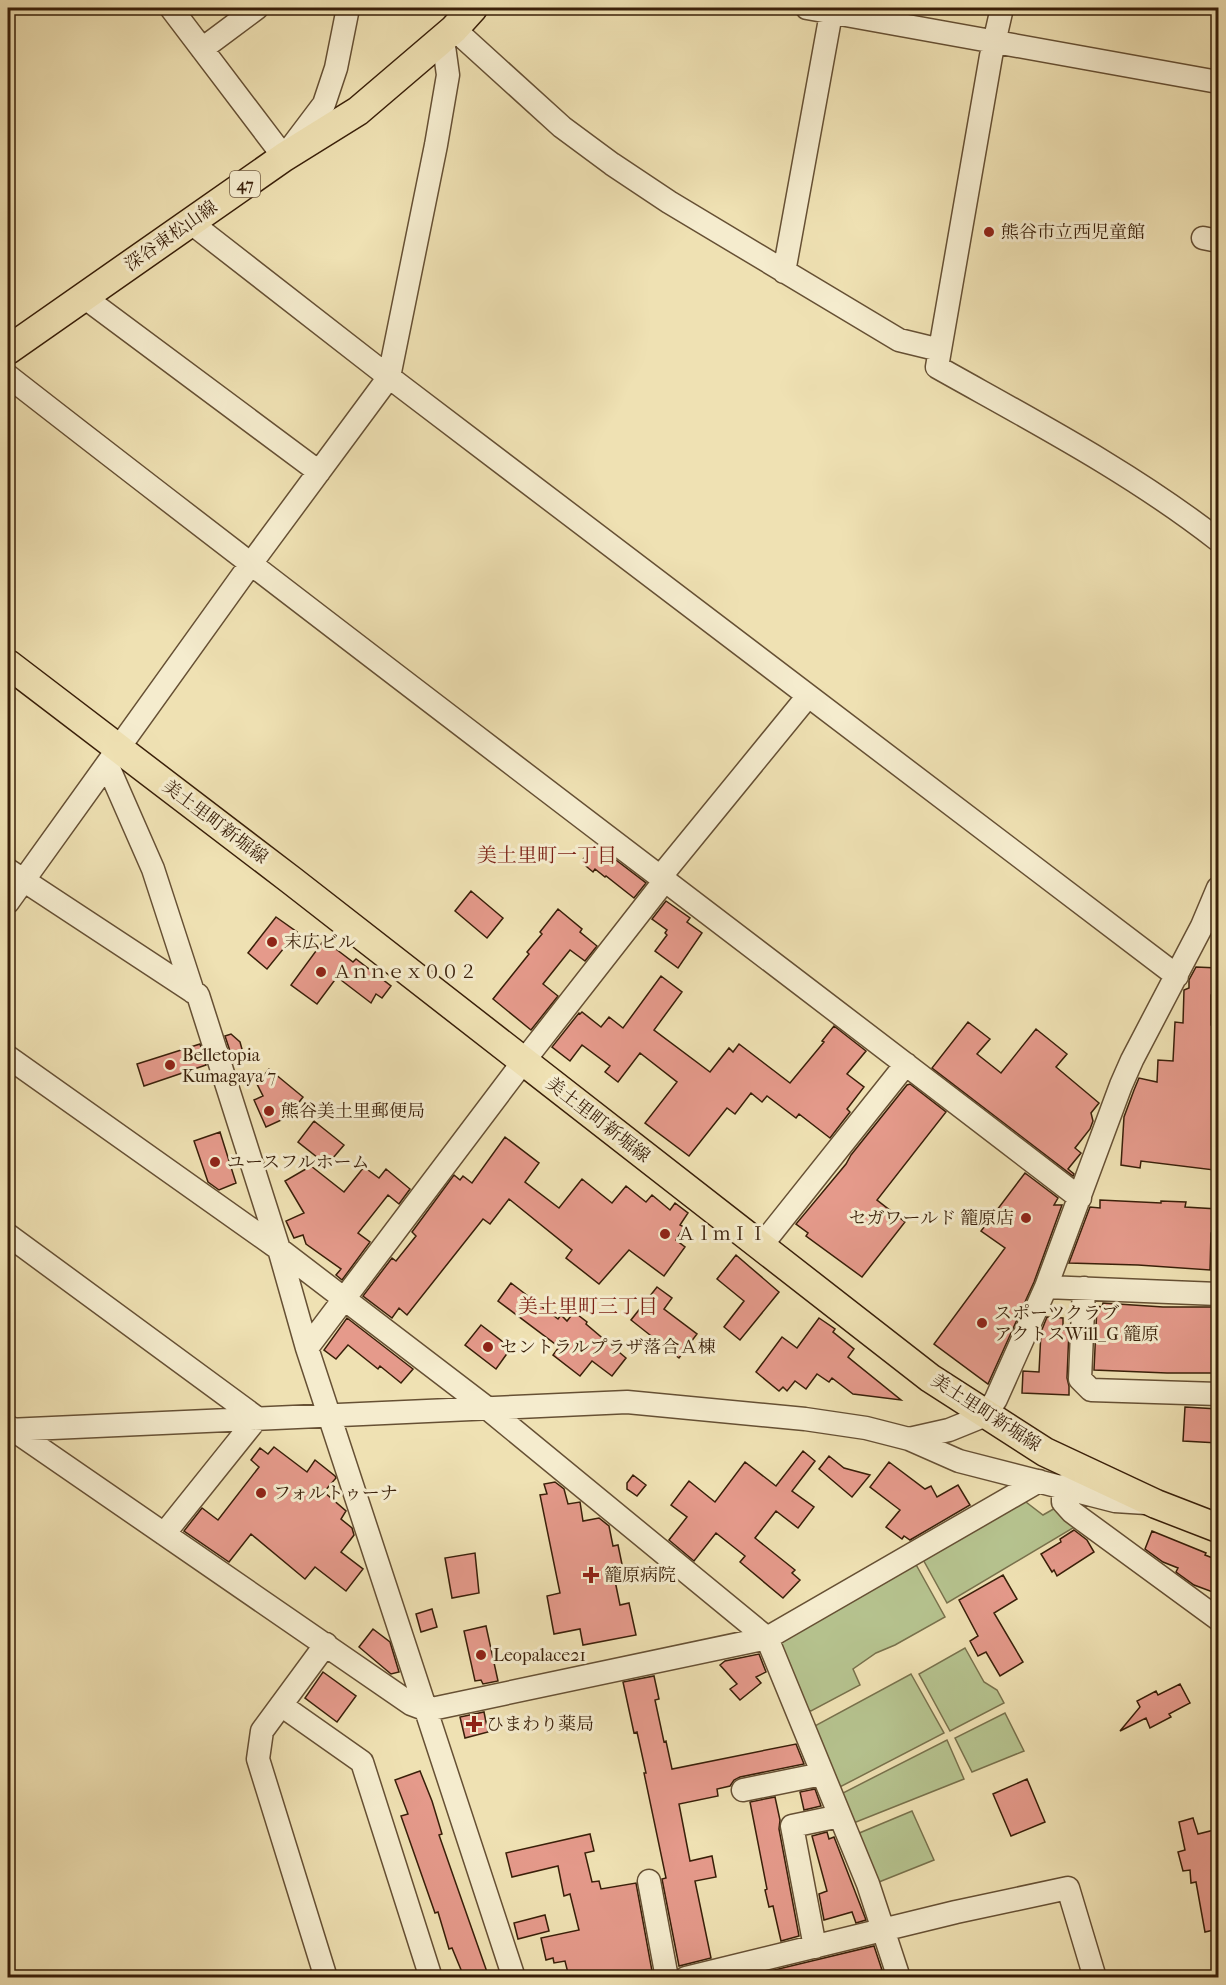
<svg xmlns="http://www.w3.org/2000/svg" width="1226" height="1985" font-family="'IM FELL French Canon','Noto Serif JP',serif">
	<rect width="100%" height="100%" fill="#efe1b3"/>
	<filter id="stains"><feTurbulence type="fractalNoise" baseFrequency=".00333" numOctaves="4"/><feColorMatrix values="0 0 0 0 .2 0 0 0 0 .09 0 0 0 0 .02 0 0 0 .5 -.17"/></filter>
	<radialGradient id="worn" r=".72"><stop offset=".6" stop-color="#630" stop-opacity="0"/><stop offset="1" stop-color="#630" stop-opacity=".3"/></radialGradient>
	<path fill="#b6c38f" stroke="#78714c" stroke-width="1.5" d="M1022 1499 1043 1515 1057 1507 1078 1525 947 1603 920 1554Z
		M914 1561 945 1617 895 1645 876 1653 853 1669 860 1685 811 1711 805 1709 777 1645Z
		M965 1648 984 1682 997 1690 1004 1703 950 1731 919 1674Z
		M911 1674 944 1733 836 1789 811 1728Z
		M1005 1713 1024 1751 972 1772 955 1738Z
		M947 1740 964 1779 851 1824 839 1795Z
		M912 1811 934 1860 879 1882 857 1834Z"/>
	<path fill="#e59a8b" stroke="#391f09" stroke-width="1.5" d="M595 844 646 883 634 898 606 876 605 877 595 869 593 872 581 862Z
		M471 891 503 918 487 938 455 911Z
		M666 901 690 918 687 922 702 933 678 968 655 951 667 935 665 933 667 930 652 919Z
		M558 909 582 929 580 932 597 946 585 961 570 950 543 984 558 996 531 1030 493 999 529 954 527 952 542 934 540 932Z
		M276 917 297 932 267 969 248 953Z
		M324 940 353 962 356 959 391 986 382 998 376 994 371 1003 337 977 317 1004 291 985Z
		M1196 967 1218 968V996L1211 995V1025H1217V1029H1218V1136L1214 1170 1141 1161 1140 1168 1121 1165 1124 1117 1134 1090 1139 1078 1157 1082 1158 1060 1173 1061 1175 1022 1183 1023 1184 990 1189 988V980Z
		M661 976 682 992 654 1030 710 1072 729 1048 733 1052 739 1044 790 1083 824 1042 822 1041 834 1026 866 1051 847 1074 864 1087 847 1109 850 1112 830 1138 799 1114 796 1118 767 1096 762 1102 751 1093 735 1114 727 1108 689 1156 645 1123 677 1082 640 1053 618 1082 605 1072 610 1066 582 1045 570 1061 552 1047 579 1013 580 1014 582 1012 601 1027 609 1017 623 1028Z
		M968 1022 990 1039 977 1054 1001 1073 1036 1029 1067 1054 1056 1067 1099 1103 1091 1113 1093 1121 1090 1129 1075 1148 1081 1153 1068 1169 1074 1174 1073 1176 932 1068Z
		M231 1034 240 1042 245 1060 234 1063 225 1036Z
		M200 1044 206 1065 144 1086 137 1064Z
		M269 1069 303 1097 296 1106 301 1111 266 1127 254 1100 263 1096 257 1084Z
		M910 1084 946 1112 877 1200 905 1222 862 1277 806 1236 808 1233 796 1224 846 1164 851 1155 907 1085Z
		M314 1121 344 1145 327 1165 298 1142Z
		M220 1132 236 1183 219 1190 208 1182 194 1141Z
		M505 1137 539 1163 525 1182 559 1208 582 1179 612 1203 626 1186 646 1202 652 1195 670 1210 675 1203 688 1213 680 1225 684 1227 676 1240 685 1247 664 1276 629 1250 599 1284 566 1258 572 1250 509 1199 490 1224 483 1219 407 1315 399 1308 392 1318 363 1296 392 1258 396 1261 416 1236 412 1232 454 1175 460 1180 463 1176 472 1183Z
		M311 1166 344 1192 364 1167 379 1178 386 1169 410 1189 399 1204 388 1195 358 1233 370 1242 342 1280 336 1275 341 1269 306 1244 303 1235 294 1238 286 1221 304 1213 285 1181Z
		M1025 1173 1058 1198 1054 1205H1062L1034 1282 988 1384 934 1344 1005 1248 981 1231Z
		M1100 1200 1161 1203V1201L1186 1202 1185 1207 1218 1209V1234L1211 1233 1210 1270 1138 1265 1069 1263 1090 1207 1100 1208Z
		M736 1255 779 1292 740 1340 724 1327 744 1301 717 1279Z
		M511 1283 558 1319 561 1315 567 1321 574 1312 587 1322 586 1324 626 1358 612 1376 592 1361 580 1376 553 1355 559 1347 498 1301Z
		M657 1287 672 1298 664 1309 697 1334 679 1358 631 1320Z
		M1103 1303 1163 1307H1218V1373H1167L1094 1370 1097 1306 1102 1307Z
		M1047 1317 1063 1318V1330H1069L1067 1378 1069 1386V1395L1022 1393 1023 1371 1039 1372 1041 1332Z
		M347 1318 413 1369 401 1383 380 1366 378 1369 348 1345 336 1359 324 1350Z
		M819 1318 835 1329 833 1332 854 1349 848 1357 901 1400 853 1394 832 1378 829 1382 817 1374 806 1389 795 1381 787 1391 783 1387 779 1391 756 1372 782 1337 797 1348Z
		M481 1325 511 1348 496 1369 465 1345Z
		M1185 1407 1218 1409V1443L1183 1441Z
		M274 1447 307 1472 315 1460 335 1476 336 1478 324 1492 346 1511 341 1519 352 1528 354 1535 341 1552 363 1569 346 1591 315 1567 305 1579 251 1534 229 1562 184 1531 202 1508 218 1520 259 1467 251 1460 260 1448 268 1454Z
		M803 1451 815 1461 792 1491 814 1507 798 1528 776 1511 755 1538 795 1570 792 1573 800 1580 783 1598 740 1562 745 1556 716 1533 694 1561 669 1540 687 1517 671 1505 689 1481 715 1502 745 1462 776 1486Z
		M829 1456 844 1468 870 1475 852 1497 819 1469Z
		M889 1462 925 1489 931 1486 937 1497 958 1485 970 1505 910 1540 904 1536 902 1539 886 1527 900 1510 870 1487Z
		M633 1475 646 1485 637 1496 627 1489V1483Z
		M555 1482 564 1489 568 1504 580 1502 583 1521 599 1518 609 1526 613 1546 618 1545 624 1574 614 1576 620 1605 629 1603 636 1635 583 1645 580 1629 554 1634 547 1596 560 1593 540 1495 547 1494 544 1484Z
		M1074 1530 1087 1540 1094 1552 1057 1576 1054 1570 1052 1572 1041 1554 1061 1542 1060 1539Z
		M1152 1531 1206 1553 1205 1555 1218 1560V1594L1194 1585 1176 1572 1178 1568 1163 1562 1145 1549Z
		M475 1553 479 1593 452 1598 445 1558Z
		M1003 1575 1017 1599 994 1613 1023 1662 1000 1676 986 1652 978 1656 970 1641 978 1636 959 1600Z
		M432 1609 437 1627 421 1632 416 1614Z
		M486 1626 498 1681 483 1684 481 1680 475 1681 464 1631Z
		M373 1629 390 1642 399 1672 391 1674 359 1647Z
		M759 1654 766 1672 756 1677 761 1683 740 1700 730 1689 737 1684 720 1665 725 1661Z
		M323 1672 356 1696 337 1722 305 1698Z
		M654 1676 659 1699 655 1700 664 1742 666 1741 672 1769 796 1744 804 1764 740 1777 734 1780 730 1786 717 1789 718 1796 679 1804 690 1861 712 1856 716 1877 695 1881 711 1958 679 1966 662 1879 666 1878 644 1773H646L637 1732 634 1733 623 1682Z
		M1180 1684 1190 1703 1169 1714 1171 1717 1150 1728 1146 1718 1120 1731 1140 1707 1137 1701 1156 1691 1158 1695Z
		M484 1712 488 1732 465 1738 460 1717Z
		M420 1771 432 1801 442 1834 439 1835 454 1878 487 1972 472 1977H464L452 1948 449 1949 438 1912 435 1913 401 1816 408 1814 395 1780Z
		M1027 1779 1045 1822 1011 1836 993 1794Z
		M815 1789 821 1806 804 1810 800 1792Z
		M775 1797 780 1820 779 1829 799 1936 781 1941 773 1906 769 1907 765 1890 767 1889 750 1802Z
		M1193 1818 1198 1834 1218 1829V1929L1205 1932 1196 1882 1191 1883 1190 1870 1183 1871 1178 1852 1185 1850 1179 1822Z
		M827 1832 829 1839 834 1837 866 1920 856 1923 852 1912 824 1920 819 1894 827 1891 812 1836Z
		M590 1834 594 1851 585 1853 592 1882 599 1881 601 1889 636 1883 652 1971 650 1972 651 1977H569L565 1961 554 1963 553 1958 546 1960 541 1938 579 1930 570 1894 564 1896 558 1866 512 1877 506 1853Z
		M545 1915 549 1931 518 1939 514 1923Z
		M874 1946 882 1970 879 1971 881 1977H758V1974Z"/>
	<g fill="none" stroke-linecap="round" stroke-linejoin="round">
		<defs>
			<path id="minor" d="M171 8 284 157 324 104 336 68 348 8
				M807 8 1218 82
				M1002 8 991 56 937 367C1033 421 1131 472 1218 540
				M454 29 562 127 612 164 669 202 899 340 940 350
				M202 49 257 8
				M190 222 389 377 1177 976
				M1203 238 1218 241
				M784 272 832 8
				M84 297 319 472
				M8 376C363 653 723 923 1080 1198
				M107 764 153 869 193 992
				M8 870 198 995 279 1249 307 1348 514 1978
				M661 876 808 696
				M8 902 250 565 389 377 436 145 448 75 443 39
				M8 1057 279 1249 487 1408 767 1638 868 1884 899 1978
				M8 1235 257 1418 164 1534
				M761 1246 906 1064
				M1046 1287 1218 1294
				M1084 1288 1080 1379 1091 1390 1218 1394
				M307 1348 523 1062 666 879
				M9 1427 411 1704 427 1710 767 1638 1039 1481
				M8 1430 627 1402 805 1419 866 1428 909 1439 949 1430 986 1415 996 1399 1046 1287 1121 1085 1132 1060 1202 926 1218 888
				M909 1439 959 1461 1115 1501 1146 1503
				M1063 1486V1502L1072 1512 1218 1619
				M326 1644 262 1731 258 1759 326 1978
				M281 1705 362 1762 431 1978
				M743 1790 822 1774
				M649 1881 667 1978
				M815 1947 792 1826 840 1816
				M686 1978 956 1912 1068 1888 1095 1978"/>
			<path id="major" d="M8 350 284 157 358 111 454 29 473 8
				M8 664 291 880 930 1378 1045 1452 1156 1504 1218 1528"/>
		</defs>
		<use href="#minor" stroke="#665034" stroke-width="25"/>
		<use href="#major" stroke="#391f09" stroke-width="31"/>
		<use href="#minor" stroke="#f5ecce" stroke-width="22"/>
		<use href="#major" stroke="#efe1b3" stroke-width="28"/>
	</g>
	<g fill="#8f2418" stroke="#f5ecce" stroke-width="2">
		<circle cx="989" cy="232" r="6"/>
		<circle cx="272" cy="942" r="6"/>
		<circle cx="321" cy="972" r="6"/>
		<circle cx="170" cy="1065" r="6"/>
		<circle cx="269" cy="1111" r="6"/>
		<circle cx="215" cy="1162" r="6"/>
		<circle cx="1026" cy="1218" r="6"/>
		<circle cx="665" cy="1234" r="6"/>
		<circle cx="982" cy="1323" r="6"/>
		<circle cx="488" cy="1347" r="6"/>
		<circle cx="261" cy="1493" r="6"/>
		<path d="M588 1566h6v6h6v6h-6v6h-6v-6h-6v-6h6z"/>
		<circle cx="481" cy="1655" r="6"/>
		<path d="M471 1715h6v6h6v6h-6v6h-6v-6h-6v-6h6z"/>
	</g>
	<g text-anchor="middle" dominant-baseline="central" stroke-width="6" stroke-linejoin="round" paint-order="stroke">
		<rect fill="#f5ecce" stroke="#715c44" stroke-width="1.5" x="230" y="171" width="30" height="26" rx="4.5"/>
		<g font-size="16" font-weight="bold" fill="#391f09">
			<text x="245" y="184">47</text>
		</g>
		<g font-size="18" fill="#391f09" stroke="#f5ecce" text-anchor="start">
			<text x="1001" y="232">熊谷市立西児童館</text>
			<text x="284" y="942">末広ビル</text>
			<text x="333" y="972">Ａｎｎｅｘ００２</text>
			<text x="182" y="1055">Belletopia<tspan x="182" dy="21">Kumagaya 7</tspan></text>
			<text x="281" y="1111">熊谷美土里郵便局</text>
			<text x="227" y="1162">ユースフルホーム</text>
			<text x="1014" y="1218" text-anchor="end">セガワールド 籠原店</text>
			<text x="677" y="1234">ＡｌｍＩＩ</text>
			<text x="994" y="1313">スポーツクラブ<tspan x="994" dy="21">アクトスWill_G 籠原</tspan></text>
			<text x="500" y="1347">セントラルプラザ落合Ａ棟</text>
			<text x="273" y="1493">フォルトゥーナ</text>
			<text x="604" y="1575">籠原病院</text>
			<text x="493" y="1655">Leopalace21</text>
			<text x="486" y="1724">ひまわり薬局</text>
		</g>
		<g font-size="18" fill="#391f09" stroke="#f5ecce">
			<text transform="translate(171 236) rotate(-35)">深谷東松山線</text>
			<text transform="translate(215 822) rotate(37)">美土里町新堀線</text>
			<text transform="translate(598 1120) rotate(38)">美土里町新堀線</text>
			<text transform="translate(986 1413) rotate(33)">美土里町新堀線</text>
		</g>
		<g font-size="20" fill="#7a1f14" stroke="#f5ecce">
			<text x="547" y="855">美土里町一丁目</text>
			<text x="588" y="1306">美土里町三丁目</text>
		</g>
	</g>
	<rect width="1226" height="1985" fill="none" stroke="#efe1b3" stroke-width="30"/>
	<rect x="9" y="9" width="1208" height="1967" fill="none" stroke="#391f09" stroke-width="3"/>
	<rect x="15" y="15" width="1196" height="1955" fill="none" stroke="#391f09" stroke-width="1.5"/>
	<rect width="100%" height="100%" filter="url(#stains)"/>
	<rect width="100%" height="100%" fill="url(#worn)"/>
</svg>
